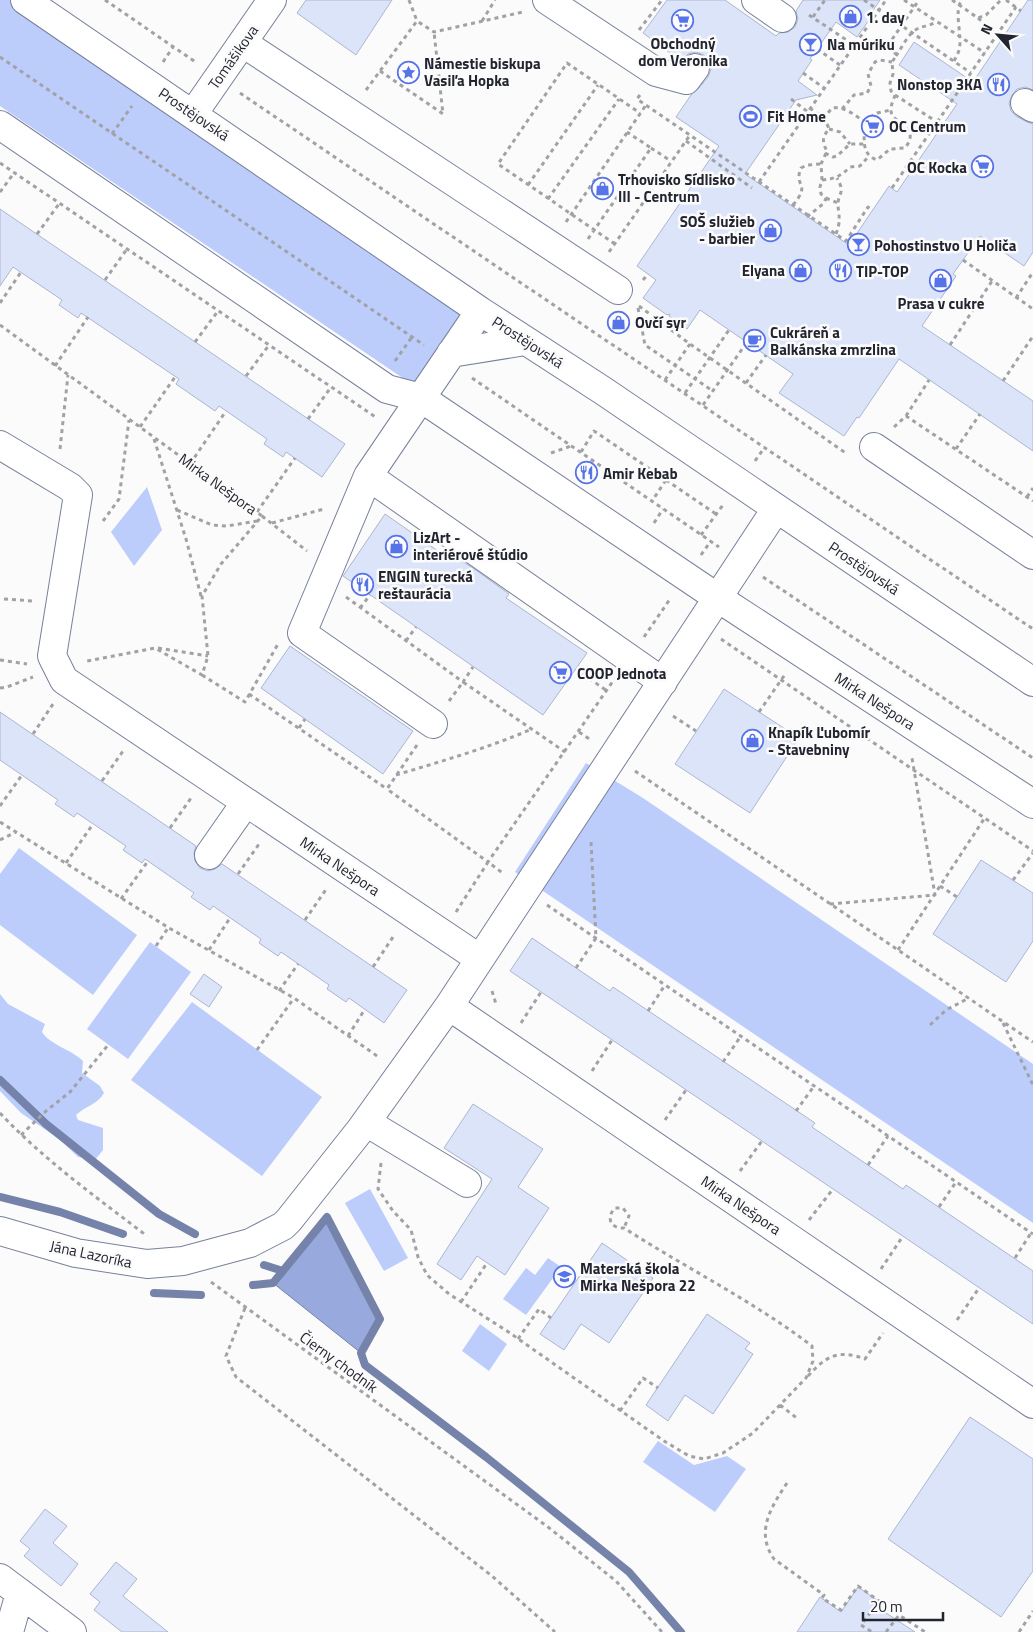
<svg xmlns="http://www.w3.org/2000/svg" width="1033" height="1632" font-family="'Titillium Web',sans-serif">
	<rect width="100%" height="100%" fill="#fbfbfb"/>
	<path fill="#bccdfc" d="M0 0H28L474 300 422 391 0 106Z
		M147 487 162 530 134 566 111 532Z
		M586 763 643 798 1033 1064V1223L515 872Z
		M19 848 137 935 93 995 0 925V874Z
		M150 942 191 972 128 1059 87 1029Z
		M0 994 8 1004 45 1024 42 1032C49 1044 72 1050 83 1061L82 1073 100 1086 104 1093C97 1105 87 1105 76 1115L78 1120 103 1128V1150L95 1160 78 1157 59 1139 21 1113 0 1091Z
		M192 1002 322 1097 262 1176 131 1080Z
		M370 1189 408 1258 384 1271 345 1203Z
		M548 1258 561 1267 526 1315 503 1299 526 1268 535 1275Z
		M480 1324 507 1344 489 1371 462 1351Z
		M658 1441 694 1465 727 1456 746 1469 715 1512 643 1462Z"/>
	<path fill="#98aadd" stroke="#7582a9" d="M327 1217 380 1319 361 1353 273 1283Z"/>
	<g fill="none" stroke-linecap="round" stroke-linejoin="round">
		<path stroke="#7582a9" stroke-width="8" d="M0 1080 46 1124 159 1214 195 1234
			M0 1197 60 1212 123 1234
			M264 1265 283 1271
			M253 1285 273 1283 327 1217 380 1319 361 1353 365 1365 486 1457 629 1572 681 1632
			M154 1293 201 1295"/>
	</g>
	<path fill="#dce4f9" stroke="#acb6d1" d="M306 0H392L356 55 297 13Z
		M667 0H725L776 36 779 33 788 32 795 27 798 19 796 11 803 0H880L870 15 872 16 857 37 836 22 810 59 812 60 798 81 817 95 796 100 745 174 849 245 889 186 897 192 957 104 899 65 914 42 973 82 1028 0H1033V90L1025 87 1017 89 1012 95 1009 103 1011 111 1016 116 1025 121 1033 124V252L1024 266 980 236 953 274 956 276 922 326 1033 401V451L899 359 859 418 857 417 844 436 779 393 793 374 700 310 687 329 669 316 670 314 667 315 643 298 656 280 637 266 719 146 676 117 691 95 698 89 708 77 711 69 709 61 704 55 696 52 688 54 681 61 643 33Z
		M0 209 345 444 322 477 286 452 283 457 264 444 267 439 219 406 215 411 176 384 179 379 81 313 78 318 59 305 62 300 13 267 0 286Z
		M385 514 451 560 454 556 473 568 509 594 506 598 587 653 543 715 343 576Z
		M290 646 413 731 383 774 261 688Z
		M724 689 799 738 750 813 675 764Z
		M0 712 196 846 194 853 195 861 200 868 208 871 215 869 222 864 407 990 384 1023 349 998 346 1002 327 989 329 985 281 952 278 956 259 943 261 939 213 906 210 910 191 897 194 893 145 859 142 863 123 850 126 846 77 813 74 817 55 804 58 800 0 760Z
		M981 860 1033 893V941L1006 982 933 934Z
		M532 938 610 991 613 987 815 1123 812 1127 903 1189 906 1185 1033 1271V1324L510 971Z
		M204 974 222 987 209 1007 190 994Z
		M473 1104 543 1149 518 1187 549 1208 505 1275 477 1256 461 1280 437 1264 492 1179 444 1148Z
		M602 1243 653 1278 609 1343 581 1324 564 1350 540 1334Z
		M707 1314 750 1343 745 1349 753 1354 713 1414 685 1395 668 1421 646 1405Z
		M970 1417 1033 1459V1571L1001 1617 888 1539Z
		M45 1509 67 1526 53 1543 78 1564 61 1586 24 1556 30 1549 20 1541Z
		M116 1562 137 1579 123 1596 168 1632H122L94 1610 100 1602 90 1594Z
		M858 1587 877 1600 874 1605 915 1632H797L820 1597 841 1612Z"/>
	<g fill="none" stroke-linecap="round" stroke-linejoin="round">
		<defs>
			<path id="minor" d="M25 0 480 311 602 390 1033 682
				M547 0 656 72 686 80 695 68
				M756 0 782 18
				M243 43 618 290
				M1025 103 1033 108
				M193 114 272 0
				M0 125 387 389 421 398 718 598 1033 804
				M480 311 368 476 663 682
				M451 353 525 341
				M0 445 70 487 78 495 52 656 64 680 480 959
				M874 447 1033 555
				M368 476 302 633 433 724
				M776 509 449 1006 1033 1404
				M209 855 246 802
				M366 1122 467 1183
				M0 1231 76 1253 147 1264 183 1261 250 1243 283 1226 289 1220 361 1129 449 1006
				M0 1578 72 1632
				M9 1632 20 1593"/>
		</defs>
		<use href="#minor" stroke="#77819a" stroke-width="30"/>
		<path stroke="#a1a2a6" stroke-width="3" stroke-dasharray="4 4" stroke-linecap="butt" d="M105 0 197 63
			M409 0 417 21
			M864 0 971 73
			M904 0 985 53
			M952 0 978 18 986 15 1001 0
			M1006 0 1021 11
			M809 15 854 45
			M813 17 825 0
			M978 18 997 35
			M482 21 495 0
			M639 30 662 0
			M817 49 840 65
			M896 56C902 47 908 34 917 29 924 25 930 27 936 21
			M0 57 424 345
			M954 61C956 57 958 54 959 50 963 36 953 11 962 0
			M163 62 173 47
			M380 71 443 114 434 32
			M803 73 824 88
			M366 90 417 21 434 32 523 12
			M240 93 1033 629
			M640 95 637 99 846 241 868 207 873 210
			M895 95 937 122
			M791 99 808 112
			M842 109 854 95 867 93 871 86 868 74 875 62 880 60 892 62
			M823 119 832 108C843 106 854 114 863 121 867 135 858 153 877 160L890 149 905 148C922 127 892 124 891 111 890 106 894 99 895 95L891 91 890 83 893 74 892 62 896 56 891 41 919 0
			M863 121 877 113 891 110
			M829 129 840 132 850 144
			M112 134 132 106
			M686 141 752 188
			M651 148 671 161
			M825 153 833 157 837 156 850 144H864
			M0 163 377 418
			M822 180C835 179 841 176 850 167L860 166 869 156
			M759 182 886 0
			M528 185 598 85
			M892 188 1016 7
			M0 192 14 173
			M826 198 838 203
			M548 199 619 99
			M793 205C812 182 793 188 801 168L807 165 821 164
			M807 217 824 203 826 198 821 194 820 187 822 180 821 164 827 151C822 142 822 137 829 129 826 119 819 115 811 109
			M566 222 646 105
			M37 234 59 204
			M836 234C841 220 839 219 838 205 838 192 846 194 837 178
			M588 239 651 148 627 132
			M615 244 498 164 567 63 640 113
			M609 252 690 135
			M963 260 1033 309
			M105 280 127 249
			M643 280 648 274
			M1016 298 1033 272
			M0 303 21 272
			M639 306 690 344 847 454
			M638 308 645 345 713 391
			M0 325 262 516 221 564 202 596 208 656 202 675 155 648 87 661
			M195 342 218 311
			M950 345 992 281
			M395 361 412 337
			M55 366 88 317
			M246 376 269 345
			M472 378 719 547
			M665 380 690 344
			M1003 381 1033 336
			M746 383 766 355
			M685 393 729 330
			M703 405 747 342
			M906 416 929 380
			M308 419 331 387
			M140 427 175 377
			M894 427 906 416 1033 501
			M154 439 186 539 201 596
			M60 449 68 375
			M956 449 980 414
			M581 452 594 431 666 480 652 501
			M551 453 571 446
			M755 461 765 447
			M190 464 226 411
			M666 480 716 514
			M1027 497 1033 488
			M177 510 212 525 227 526 257 521
			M257 512 295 458
			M262 516 307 551
			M103 521 119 499 129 420
			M272 523 324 509
			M654 523 663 509
			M701 535 723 505
			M701 555 711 541
			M763 577 1033 758
			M346 597 463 682 473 667
			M4 599 33 601
			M360 608 370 595
			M644 637 670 599
			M721 639 1033 851
			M406 641 416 627
			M158 648 208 656
			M0 660 27 664
			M576 669 607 691
			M202 675 245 702 278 644
			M0 688 7 687 33 677
			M249 694 387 789
			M449 701 463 682 565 752
			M759 712 786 673
			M673 716 696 731
			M299 728 305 719
			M579 732 591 740
			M33 734 53 704
			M417 745 387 789 488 862 613 681
			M635 771 1033 1042
			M396 775C442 761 488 748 532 729
			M102 781 123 751
			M0 806 22 775
			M0 822 169 928 294 998 380 1058
			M170 828 191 798
			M0 840 16 832
			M66 863 93 824
			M238 874 259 844
			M1013 880 1033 853
			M940 886 957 897
			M121 899 148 861
			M830 904 935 895 912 758
			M547 905 1033 1234
			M456 912 488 862 504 874
			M305 920 327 888
			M156 946 168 928
			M209 950 230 918
			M898 950 984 819
			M373 967 395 934
			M576 968 596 938 591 842
			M279 991 298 964
			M492 991 496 1004
			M648 1011 665 985
			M521 1023 541 992
			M1003 1023 1033 1085
			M930 1025 946 1010 969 998
			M348 1036 365 1009
			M257 1050 294 998
			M723 1062 741 1036
			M592 1071 612 1040
			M796 1111 814 1086
			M0 1113C44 1160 96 1197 147 1236
			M665 1120 686 1090
			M21 1135 46 1111 70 1092 108 1045
			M381 1163 378 1189 393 1211 411 1230 418 1257 427 1275 449 1294 507 1331 664 1441 689 1456 704 1459 723 1453 753 1433 806 1378 813 1361 812 1346C753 1301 686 1268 624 1228 610 1229 606 1217 615 1208H623L629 1216 624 1228
			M868 1165 888 1136
			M740 1171 762 1141
			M939 1207 956 1182
			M809 1220 833 1189
			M1015 1258 1031 1233
			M881 1269 903 1236
			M211 1282 548 1527 616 1581 662 1632
			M461 1302 487 1263
			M245 1308 226 1356 236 1377 492 1576 555 1632
			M957 1320 979 1288
			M518 1339 539 1309 551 1318
			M808 1376C826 1356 838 1349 865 1359L883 1333
			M780 1405 798 1419
			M620 1411 643 1378 658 1388
			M787 1483C771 1507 755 1532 774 1559L824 1595 822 1598 841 1610 858 1586 879 1601 861 1625 872 1632
			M886 1632 899 1615 925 1632
			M1019 1632 1033 1611"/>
		<use href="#minor" stroke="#fff" stroke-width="28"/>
	</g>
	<defs>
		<symbol id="shop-ring" viewBox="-11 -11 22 22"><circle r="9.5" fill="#fbfbfb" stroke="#5673e8" stroke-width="1.5"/><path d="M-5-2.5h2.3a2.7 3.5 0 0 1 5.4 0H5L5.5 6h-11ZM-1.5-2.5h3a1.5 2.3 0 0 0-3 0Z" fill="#5673e8"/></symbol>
		<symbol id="supermarket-ring" viewBox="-11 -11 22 22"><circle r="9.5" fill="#fbfbfb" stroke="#5673e8" stroke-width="1.5"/><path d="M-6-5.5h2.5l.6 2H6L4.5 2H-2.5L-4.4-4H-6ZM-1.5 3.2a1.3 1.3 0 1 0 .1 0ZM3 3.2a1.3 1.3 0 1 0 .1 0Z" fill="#5673e8"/></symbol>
		<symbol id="bar-ring" viewBox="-11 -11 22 22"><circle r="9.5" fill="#fbfbfb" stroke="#5673e8" stroke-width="1.5"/><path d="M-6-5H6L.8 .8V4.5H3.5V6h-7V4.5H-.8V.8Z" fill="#5673e8"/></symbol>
		<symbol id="sight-ring" viewBox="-11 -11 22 22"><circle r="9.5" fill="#fbfbfb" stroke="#5673e8" stroke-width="1.5"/><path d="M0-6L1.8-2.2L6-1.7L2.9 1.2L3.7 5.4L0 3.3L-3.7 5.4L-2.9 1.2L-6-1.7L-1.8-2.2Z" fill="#5673e8"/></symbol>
		<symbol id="restaurant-ring" viewBox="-11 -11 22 22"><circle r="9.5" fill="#fbfbfb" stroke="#5673e8" stroke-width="1.5"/><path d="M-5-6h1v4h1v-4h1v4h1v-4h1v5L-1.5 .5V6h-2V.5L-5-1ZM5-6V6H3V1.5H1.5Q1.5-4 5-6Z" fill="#5673e8"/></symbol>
		<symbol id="stadium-ring" viewBox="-11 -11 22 22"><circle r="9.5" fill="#fbfbfb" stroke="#5673e8" stroke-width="1.5"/><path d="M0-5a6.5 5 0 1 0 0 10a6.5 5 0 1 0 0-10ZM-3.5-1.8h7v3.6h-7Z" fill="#5673e8"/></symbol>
		<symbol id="cafe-ring" viewBox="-11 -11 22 22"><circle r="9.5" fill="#fbfbfb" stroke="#5673e8" stroke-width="1.5"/><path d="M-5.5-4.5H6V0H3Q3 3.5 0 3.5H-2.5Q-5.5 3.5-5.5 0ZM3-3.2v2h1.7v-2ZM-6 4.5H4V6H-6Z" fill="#5673e8"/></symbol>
		<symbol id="school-ring" viewBox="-11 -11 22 22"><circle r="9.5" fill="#fbfbfb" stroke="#5673e8" stroke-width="1.5"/><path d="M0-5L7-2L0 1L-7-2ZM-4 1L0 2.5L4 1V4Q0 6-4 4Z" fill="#5673e8"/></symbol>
	</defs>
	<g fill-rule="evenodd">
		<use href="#shop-ring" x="838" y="4" width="25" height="25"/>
		<use href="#supermarket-ring" x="670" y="8" width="25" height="25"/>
		<use href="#bar-ring" x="798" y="32" width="25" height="25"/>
		<use href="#sight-ring" x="396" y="60" width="25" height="25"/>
		<use href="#restaurant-ring" x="986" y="72" width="25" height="25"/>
		<use href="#stadium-ring" x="738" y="104" width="25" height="25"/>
		<use href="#supermarket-ring" x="860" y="114" width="25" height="25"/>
		<use href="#supermarket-ring" x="970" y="154" width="25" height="25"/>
		<use href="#shop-ring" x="590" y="176" width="25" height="25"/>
		<use href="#shop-ring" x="758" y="218" width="25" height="25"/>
		<use href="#bar-ring" x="846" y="232" width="25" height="25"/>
		<use href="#shop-ring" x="788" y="258" width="25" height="25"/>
		<use href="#restaurant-ring" x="828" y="258" width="25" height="25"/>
		<use href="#shop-ring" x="928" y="268" width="25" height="25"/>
		<use href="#shop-ring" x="606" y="310" width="25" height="25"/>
		<use href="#cafe-ring" x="742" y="328" width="25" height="25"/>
		<use href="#restaurant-ring" x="574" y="460" width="25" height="25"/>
		<use href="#shop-ring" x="384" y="534" width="25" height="25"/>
		<use href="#restaurant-ring" x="350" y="572" width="25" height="25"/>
		<use href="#supermarket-ring" x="548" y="660" width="25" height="25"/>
		<use href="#shop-ring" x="740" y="728" width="25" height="25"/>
		<use href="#school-ring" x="552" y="1264" width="25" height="25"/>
	</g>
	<g text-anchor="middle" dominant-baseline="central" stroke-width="5" stroke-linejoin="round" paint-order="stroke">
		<g font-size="15" font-weight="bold" fill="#222530" stroke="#fbfbfb" text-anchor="start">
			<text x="866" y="17">1. day</text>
			<text x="683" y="43" text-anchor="middle">Obchodný<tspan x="683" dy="17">dom Veronika</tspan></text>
			<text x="827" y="44">Na múriku</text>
			<text x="424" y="63">Námestie biskupa<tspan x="424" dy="17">Vasiľa Hopka</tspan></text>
			<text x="982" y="84" text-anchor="end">Nonstop 3KA</text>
			<text x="767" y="116">Fit Home</text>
			<text x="889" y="126">OC Centrum</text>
			<text x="967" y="167" text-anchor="end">OC Kocka</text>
			<text x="618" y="179">Trhovisko Sídlisko<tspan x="618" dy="17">III - Centrum</tspan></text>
			<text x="755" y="221" text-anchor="end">SOŠ služieb<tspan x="755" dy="17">- barbier</tspan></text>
			<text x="874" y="245">Pohostinstvo U Holiča</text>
			<text x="785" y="270" text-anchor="end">Elyana</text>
			<text x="856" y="271">TIP-TOP</text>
			<text x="941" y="303" text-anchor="middle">Prasa v cukre</text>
			<text x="635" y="322">Ovčí syr</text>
			<text x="770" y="332">Cukráreň a<tspan x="770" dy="17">Balkánska zmrzlina</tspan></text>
			<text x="603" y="473">Amir Kebab</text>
			<text x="413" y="537">LizArt -<tspan x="413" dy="17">interiérové štúdio</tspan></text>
			<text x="378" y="576">ENGIN turecká<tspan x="378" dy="17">reštaurácia</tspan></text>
			<text x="577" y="673">COOP Jednota</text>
			<text x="768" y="732">Knapík Ľubomír<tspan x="768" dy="17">- Stavebniny</tspan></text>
			<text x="580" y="1268">Materská škola<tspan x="580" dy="17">Mirka Nešpora 22</tspan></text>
		</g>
		<g font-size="15" fill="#222530" stroke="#fbfbfb">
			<text transform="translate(233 57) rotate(-55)">Tomášikova</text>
			<text transform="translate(194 114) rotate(34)">Prostějovská</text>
			<text transform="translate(528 342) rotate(33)">Prostějovská</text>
			<text transform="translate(218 484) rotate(36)">Mirka Nešpora</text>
			<text transform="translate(864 568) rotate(34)">Prostějovská</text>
			<text transform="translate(875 701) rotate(33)">Mirka Nešpora</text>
			<text transform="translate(340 866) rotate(34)">Mirka Nešpora</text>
			<text transform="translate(741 1205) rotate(34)">Mirka Nešpora</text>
			<text transform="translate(91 1254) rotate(12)">Jána Lazoríka</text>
			<text transform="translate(339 1362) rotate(36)">Čierny chodník</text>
		</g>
	</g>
	<g transform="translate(998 35) rotate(297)" stroke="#fbfbfb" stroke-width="4" paint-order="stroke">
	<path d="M0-4L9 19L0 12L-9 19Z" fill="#222530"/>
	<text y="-8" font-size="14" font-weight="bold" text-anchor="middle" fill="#222530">N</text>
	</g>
	<path d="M863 1612v8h80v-8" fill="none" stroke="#222530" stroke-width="2.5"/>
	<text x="870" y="1612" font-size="15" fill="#222530" stroke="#fbfbfb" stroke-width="4" paint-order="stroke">20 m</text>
</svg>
